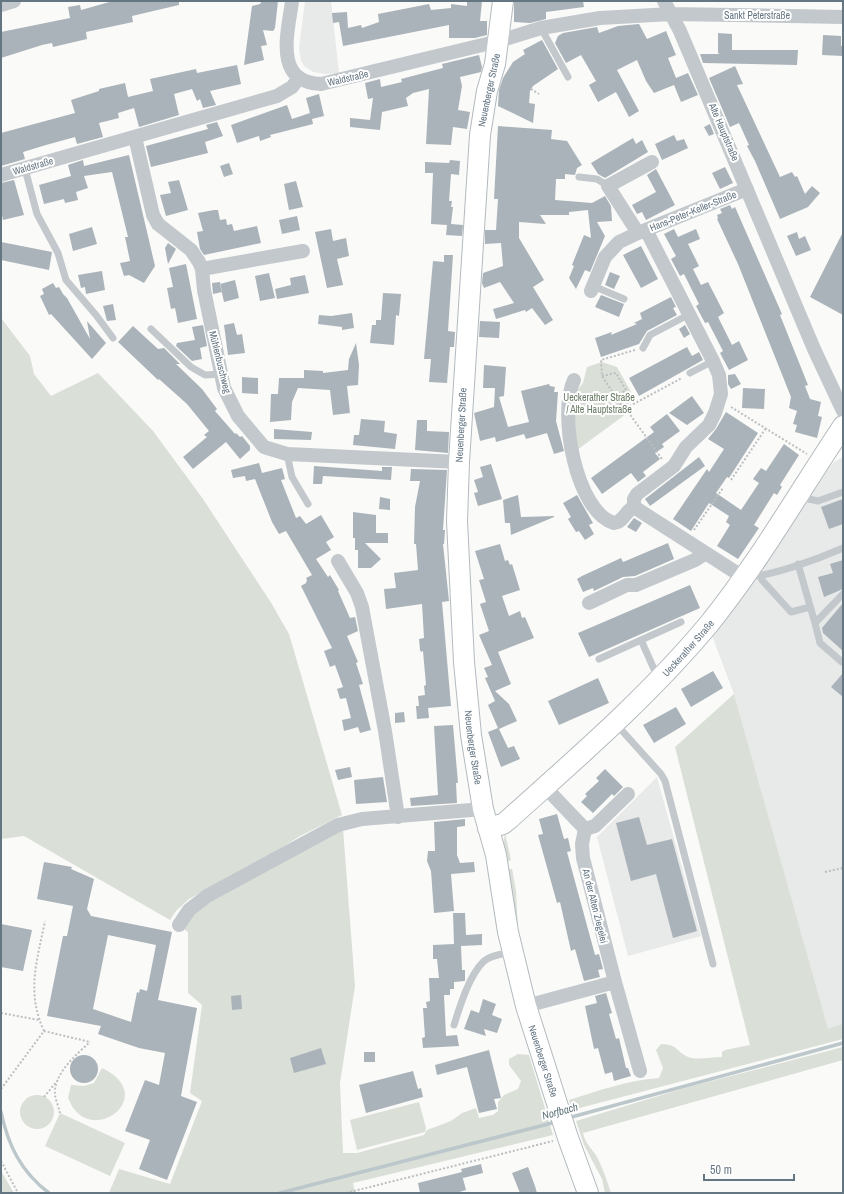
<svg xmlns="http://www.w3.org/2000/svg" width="844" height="1194" font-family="'Archivo Narrow',sans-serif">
	<rect width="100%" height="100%" fill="#fafaf8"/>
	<path fill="#e8e9e9" d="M305 1H331L339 73 326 74 313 72 304 66 301 60 299 48Z
		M843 457V1038L831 1041 734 694 711 633 745 590 829 468 834 462Z
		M657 777 701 936 628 956 597 837Z"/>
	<path fill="#dadfd7" d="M1 318 30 356 34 374 51 396 98 373 153 431 203 499 270 601 289 634 342 815 300 836 272 854 189 899 176 911 170 920 24 836 1 839Z
		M602 362 617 367 635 399 623 407 626 414 577 450 573 395 583 383 587 367Z
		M734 694 828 1029 843 1024V1039L572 1110 569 1100C598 1091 628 1080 659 1078L663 1068 656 1050 661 1044C678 1045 674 1049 686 1056 695 1061 711 1057 722 1057V1052L725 1050 750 1045 675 747Z
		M343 829 355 986 340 1083 343 1153H357L424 1135 427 1130 451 1121 462 1113 476 1108 479 1118 493 1115 498 1111V1102L504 1095 518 1089 521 1081 509 1065V1059L518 1054 529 1055 553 1135 353 1183 355 1193H109L119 1169 170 1184 202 1101 190 1093 202 1005 188 993V932L185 930 186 921 194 911Z
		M505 833 511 860 506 862 503 845Z
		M507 869H512L516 891 518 932 532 992 528 993 514 936 511 891Z
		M843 1047V1060L583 1133C585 1143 592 1149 597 1157 603 1168 607 1181 611 1193H605L602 1179 584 1145 576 1121 688 1087Z
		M102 1068C157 1094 99 1142 74 1109 71 1106 70 1101 68 1098L71 1085 84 1086 94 1083Z
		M20 1112a17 17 0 1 1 34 0a17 17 0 1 1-34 0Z
		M419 1102 426 1128 425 1132 357 1150 350 1120Z
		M60 1113 125 1143 110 1176 45 1146Z
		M1 1171 14 1193H1Z"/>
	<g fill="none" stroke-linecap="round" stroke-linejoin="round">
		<path stroke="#bbc7cb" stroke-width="3.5" d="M1 1112C8 1145 21 1172 49 1193
			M568 1118 843 1043
			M280 1193 556 1122"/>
	</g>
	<path fill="#aab3b9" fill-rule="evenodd" d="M113 1H179V5L132 16 133 22 86 32 87 39 53 47 52 43 42 45 1 58V32L70 18 68 7 80 5 81 10Z
		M262 1H278L275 28 273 31 263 30 267 45 261 46 264 60 244 65 252 6 260 4Z
		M467 1H482L480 21H487V35L475 38H449V25L343 46 339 22 333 23 332 13 347 12 348 28 361 25 362 28 379 22 378 14 429 4 431 10 451 8V4L467 6Z
		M514 1H583L584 7 546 12V19L530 23 514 22Z
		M639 24 647 39 666 31 676 55 668 58 676 78 688 73 698 95 681 102 674 85 654 93 646 81 637 60 617 70 639 111 629 117 616 92 598 102 589 85 596 81 581 55 566 63 555 43 558 36 563 33 597 27 599 33 618 26Z
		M718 33 732 34V50H798L797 65 703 63 700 54H720L718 53Z
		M823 35 841 36V46H843V56L822 55Z
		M542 40 558 69 533 86 530 91 529 103 535 104 533 123 498 106 499 90 503 78 513 62 525 54 523 50Z
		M479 55 482 67 481 72 460 77 462 86 458 110 470 112 467 129 453 127 451 145 426 144 429 89 413 93 406 98 408 106 382 112 380 130 350 127V118L370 120 373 98 368 99 365 83 380 79 381 87 402 82 401 79 443 68 442 64Z
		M237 65 241 84 210 91 216 105 203 108 200 99 197 101 192 89 174 94 179 115 139 127 134 108 118 113 119 118 99 123 103 137 77 144 75 137 46 145 23 152 25 159 1 166V133L75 113 71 100 99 91V89L125 83 128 97 153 91 150 79 196 69 197 73Z
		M735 66 743 84 737 85 780 177 792 172 795 177 797 176 805 194 812 186 820 193 808 207 780 219 755 161 747 146 749 145 739 123 730 127 709 78Z
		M319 94 324 116 312 119 313 124 270 135 271 137 260 141 259 136 237 143 231 125 287 105 292 119 310 113 306 98Z
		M217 122 223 136 205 142 208 153 151 167 146 146 208 129 206 125Z
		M710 124 714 134 709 136 704 127Z
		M498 126 552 130 551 139 567 141 582 165 577 168 575 175 565 174V179H556L555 200 592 203 605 196 611 206 612 221 597 222 605 236 590 272 585 270 576 289 569 278 574 266 572 265 584 235 591 238 588 210 569 212V215H540L546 224 519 222V238L544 280 533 287 553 320 545 325 532 308 526 312 525 310 496 319 493 309 514 303 500 282 484 288 482 283 483 273 503 266 501 243 485 244V230H496L498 199H494Z
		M674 135 677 141 684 139 688 148 662 160 655 144Z
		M633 138 636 144 642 140 648 152 605 178 598 174 591 163Z
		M129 155 155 266 144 283 129 275 124 276 120 263 130 261 125 237H128L112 172 84 176 88 188 76 192 78 200 65 203 64 199 44 204 39 185 71 176 68 165 83 160 84 166Z
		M450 160 460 161 459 175 451 174 449 201H452L451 207H453L451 224 463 225 462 236 446 235 447 225 431 224 433 173H425V162L449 163Z
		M229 163 233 174 224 177 220 166Z
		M725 167 733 183 720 189 712 173Z
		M656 169 675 205 646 220 642 212 637 214 632 205 656 192 647 175Z
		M14 180 24 215 3 220 1 211V183Z
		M179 180 188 210 166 216 160 195 171 193 168 182Z
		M296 181 303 207 289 210 284 184Z
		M730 205 732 209 735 207 782 314 780 315 808 385 805 386 810 399 821 402 818 416 822 417 817 438 795 432 797 425 793 424 797 411 789 408 791 397 789 392 738 264 717 219 718 218 717 215 722 213 720 209Z
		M214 210H218L220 220 226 219 227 225 232 224 234 231 257 226 261 243 204 255 200 249 197 232 203 231 198 213Z
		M297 216 300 230 282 234 279 220Z
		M92 227 97 244 73 251 69 234Z
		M331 229 333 241 346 238 349 256 337 259 343 285 327 288 315 232Z
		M674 229 678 237 696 229 700 239 688 244 699 266 693 269 701 285 708 282 724 313 718 317 732 345 739 341 748 360 729 370 720 353 723 351 708 322 705 323 696 306 699 304 684 274 680 276 671 259 676 256 664 234Z
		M797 232 799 239 805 236 811 250 796 256 787 236Z
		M843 232V315L810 297Z
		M1 242 52 252 49 270 1 260Z
		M168 243 176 249 168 264 165 248Z
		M641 246 658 279 641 288 623 255Z
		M444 255H453L448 331 455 332 454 347H450L447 383 429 382 431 359H424L433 261 444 262Z
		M186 264 197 319 178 323 175 308 171 309 167 288 173 287 169 268Z
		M102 271 105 290 86 294 85 287 81 288 78 275Z
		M610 272 620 276 614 289 605 285Z
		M269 273 275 298 260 301 255 276Z
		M305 275 309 293 277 299 275 289 291 285 290 278Z
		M235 280 239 298 224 302 220 284Z
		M220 282 222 292 213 294 212 283Z
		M53 283 56 288 59 287 63 294 67 298 90 339 87 321 106 343 92 359 51 314 49 315 40 296 44 294 42 289Z
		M383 293 401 294 399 316 396 315 394 345 370 343 372 325H376V320H381Z
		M601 295 624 304 619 317 595 307Z
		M671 297 676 307 673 308 677 315 647 331 639 344 601 357 595 338 612 332 611 335 637 324 634 323 642 319 640 313Z
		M113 304 116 320 107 321 103 306Z
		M352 313 354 328 342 330V327L318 324 319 315 331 316Z
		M480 321 500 322 499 338 479 337Z
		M234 323 237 335 242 334 245 353 228 355 224 325Z
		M203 325 207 346 200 348 202 359 192 361 176 346 177 343 195 340 192 327Z
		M685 325 690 334 684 338 679 329Z
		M133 326 158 349 164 348 180 364H176L202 389 217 409 215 411 235 434 236 433 240 437 242 436 250 446V450L240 459 226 442 193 469 183 457 207 437 204 435 209 431 187 404 159 379 158 380 118 342Z
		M356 343 359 365 358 385 347 386 350 413 333 415 330 390 298 388 292 402 291 420 270 422 271 394H278L279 378H304V370L323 371V373L348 370 349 359Z
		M687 347 692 356 699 352 703 360 639 396 629 378Z
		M484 365 506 367 504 396 499 397 508 427 529 422 521 391 549 384 550 386 555 387 554 392H558L556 421 564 451 554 454 547 433 526 439 524 434 496 442 495 437 480 441 474 413 494 407 495 388H483Z
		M735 374 741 384 731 389 728 384V375Z
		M242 377 258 378V394L242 393Z
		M743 388 765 389 764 409 742 408Z
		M692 396 704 413 687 425 669 413Z
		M726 412 758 433 729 478 727 477 716 493 741 510 759 483 753 479 761 468 766 471 784 444 799 455 780 485 782 487 777 495 774 493 754 525 759 528 738 559 717 546 730 525 726 522 729 516 709 503 691 531 673 519 707 469 709 472 724 449 708 439 716 429Z
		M667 414 680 431 662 444 664 447 655 453 660 459 643 472 646 476 638 482 631 473 602 494 591 478 654 432 650 427Z
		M361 419 385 421 384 432 397 434 395 449 353 445 354 435H359Z
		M417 420H427V431L449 432 448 453 415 450Z
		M274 429 312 432 311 440 274 439Z
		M699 457 705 466 650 506 645 499Z
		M259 463 262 473 282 468 285 479 281 480 296 518 300 516 306 524 321 515 334 537 326 542 331 550 316 559 328 577 330 575 339 590 338 591 350 618 355 617 358 631 347 636 358 662 356 663 363 684 359 685 371 730 360 733 358 727 344 731 342 720 351 718 346 698 340 699 337 689 343 687 335 665 330 667 324 651 332 648 301 586 306 583 307 580 306 578 312 575 286 531 279 534 272 522 255 479 246 481 245 476 233 478 231 470Z
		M491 464 502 499 478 506 474 493 478 492 474 480 483 477 480 467Z
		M314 466 382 471V467H392L391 480 323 476 322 484H313Z
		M411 469 447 470 443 530H445L444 544H443L449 601 442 602 451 706 428 708 429 718 417 719 416 706H419L418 696 425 695 424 686 426 685 423 651 421 652 420 650 419 639 424 638 422 604 386 609 384 589 396 588 394 573 418 570 416 544H414L415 507 420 481H410Z
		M518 495 521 517 554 516V517L511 535 510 523H505L503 500Z
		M577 495 593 523 589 525 594 534 585 540 579 531 576 532 568 519 571 517 563 503Z
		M380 497 390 499V510L379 509Z
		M843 499V524L829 529 821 507Z
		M353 512 376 515V533H388V543H365L381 559 371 568H358V550H355V538H353Z
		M634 518 642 523 636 532 627 527Z
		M668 543 674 559 635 576 623 577 594 591 593 588 583 592 577 579 582 576 621 558 623 562 628 560Z
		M500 544 505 561 508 560 510 565 512 564 520 590 502 596 509 616 520 611 522 618 525 617 534 638 498 652 511 684 495 691 509 704 517 721 499 729 508 748 514 746 520 759 501 767 488 732 498 728 488 705 495 701 485 678 488 677 484 668 492 665 479 635 489 631 480 604 486 602 479 580 484 579 475 551Z
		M843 560V589L824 597 818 577 833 573 830 564Z
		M690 585 700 608 589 657 578 633Z
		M843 603V651L823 633 822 628Z
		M713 671 723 688 691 707 681 689Z
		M843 673V697L831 687Z
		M598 678 609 703 559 725 548 701Z
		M676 707 686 724 654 743 643 725Z
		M404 712 405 722 395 723V713Z
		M453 725 458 783H456L457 803 411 806 410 798 438 795 434 726Z
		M350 767 352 777 338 780 335 770Z
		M605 769 623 787 614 796 612 794 593 813 581 802 587 796 585 794 599 781 596 778Z
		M383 777 387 802 356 804 354 780Z
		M557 814 564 839 568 838 571 851 567 852 595 955 599 954 603 969 598 970 600 977 584 981 575 949 571 951 560 902 557 903 538 835 543 834 539 819Z
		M639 817 647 845 672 839 697 931 673 938 656 874 631 881 616 823Z
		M465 819V826L457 827V855L460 863 474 862 475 872 451 874 454 911 434 913 431 871 427 861 428 851H435L434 822Z
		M44 862 72 867 71 869 94 879 87 909 91 916 172 932 158 1000 197 1008 181 1096 197 1102 167 1180 139 1169 150 1140 125 1131 145 1080 159 1085 165 1053 139 1048 98 1034 101 1026 47 1016 63 936H67L73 906 37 899ZM108 935 156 945 147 991 140 989 139 993 137 992 131 1022 93 1009Z
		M453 913H465L466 935 482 934V945L461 946 462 970H465V981L454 982V989H450V995H444L446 1036 457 1035 459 1046 423 1048 422 1038 425 1037 423 1008H427L426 1002 430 1001 429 978H439L437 959H433V945L454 944Z
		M1 924 32 930 23 971 1 967Z
		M606 993 612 1013 609 1014 616 1039 619 1038 626 1068H628L631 1076 614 1081 612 1072 605 1074 598 1048 594 1049 585 1006 597 1003 595 996Z
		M241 995 242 1009 232 1010 231 996Z
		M483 999 496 1004 492 1015 502 1019 497 1033 484 1029 486 1036 464 1029 471 1010 479 1013Z
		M321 1048 326 1064 294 1073 290 1058Z
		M489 1050 501 1098 494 1099 497 1109 479 1113 467 1067 437 1075 435 1065Z
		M364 1052H375V1062H364Z
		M70 1069a14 14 0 1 1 28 0a14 14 0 1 1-28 0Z
		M413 1071 418 1089 421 1088 423 1097 366 1113 359 1085Z
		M481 1164 483 1173 463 1178 462 1175 466 1190 456 1193H420L418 1183 462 1172 461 1169Z
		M528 1167 535 1186 537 1193H520L512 1173Z"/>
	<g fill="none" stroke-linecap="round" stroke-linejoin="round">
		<defs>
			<g id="secondary">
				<path id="s1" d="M503 1 495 64 487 91 480 135 459 462 457 521 464 662 471 735 483 809 496 855 508 932 526 1006 568 1138 588 1193"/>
				<path id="s2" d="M488 828 503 824 508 820C577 758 649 696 709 624 759 562 799 492 843 426"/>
			</g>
		</defs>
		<use href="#secondary" stroke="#b3babf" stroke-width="22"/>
		<path stroke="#bbbfc2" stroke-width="2" stroke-dasharray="2 2" stroke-linecap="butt" d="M531 89 539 94
			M635 350 601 360 602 376 621 405 626 409 662 459
			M602 376 616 373 626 390 616 397
			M731 407 807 454
			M626 408 682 378
			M731 480 766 428
			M694 530 723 488
			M825 872 843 868
			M1 1013 39 1020
			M44 1031C26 992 37 961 45 921
			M1 1089 44 1031 90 1042
			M44 1097 58 1080
			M60 1113C59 1108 56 1101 55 1095 53 1074 76 1055 90 1042
			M1 1161 18 1193
			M346 1193 553 1141"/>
		<path stroke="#c3c8cc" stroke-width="7" d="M541 28 568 77
			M25 169 37 214 58 253 66 280 96 315 113 338
			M579 177 597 179 608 186
			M593 286 624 299
			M151 329 191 367 205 375 221 374
			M643 348 650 335 688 315
			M690 373 713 361
			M287 454 292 477 308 504
			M799 497 818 501 843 492
			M798 564 815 623 843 594
			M748 577C775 575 818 559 843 548
			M762 580 791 612 810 607
			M815 623 820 643 842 662
			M599 659 641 640
			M658 678 641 640 681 622
			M616 724 661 774 665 781 713 964
			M454 1025C460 1006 469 976 483 962 490 955 503 954 512 952"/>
		<path stroke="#c3c8cc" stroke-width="14" d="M292 1C288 33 273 82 321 84L499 41 541 28 600 18 671 14 843 17
			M664 1 680 31 814 349 843 411
			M1 5 14 1
			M135 137 153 215 158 224 191 250 199 262 202 269 204 290 224 388 238 416 264 447 287 454 459 462
			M1 175 277 96 292 87 299 78
			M638 233 608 186 652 162
			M202 269 303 251
			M591 291 605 257 619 242 638 233 747 189
			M574 380C558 413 576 512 614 523 624 522 625 511 634 507L743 577
			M634 507V499L637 494 674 466 686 447 709 425 715 413 721 394 719 375 713 361 646 230
			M338 561 357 593 362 607 385 731 398 817
			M589 603 627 585H636L695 560 706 553
			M545 787 585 829
			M585 829 582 844 583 858 615 982 640 1071
			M585 829 595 826 628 794
			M179 925 189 910 207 896 338 825 362 819 483 809
			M526 1006 615 982"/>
		<use href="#secondary" stroke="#fff" stroke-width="20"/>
	</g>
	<g text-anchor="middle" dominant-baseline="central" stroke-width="4" stroke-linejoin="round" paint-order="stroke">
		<g font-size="10" fill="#657683" stroke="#fff">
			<text x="757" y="15">Sankt Peterstraße</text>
			<text transform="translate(348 78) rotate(-13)">Waldstraße</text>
			<text transform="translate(489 90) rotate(-78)">Neuenberger Straße</text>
			<text transform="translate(724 132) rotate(67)">Alte Hauptstraße</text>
			<text transform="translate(33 166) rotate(-16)">Waldstraße</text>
			<text transform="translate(693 211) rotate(-22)">Hans-Peter-Keller-Straße</text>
			<text transform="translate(220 362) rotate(76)">Mühlenbuschweg</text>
			<text transform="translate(461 425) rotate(-87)">Neuenberger Straße</text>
			<text stroke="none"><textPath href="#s2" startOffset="271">Ueckerather Straße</textPath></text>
			<text stroke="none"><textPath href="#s1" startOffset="750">Neuenberger Straße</textPath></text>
			<text transform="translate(595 906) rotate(76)">An der Alten Ziegelei</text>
			<text stroke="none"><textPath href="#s1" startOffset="1072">Neuenberger Straße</textPath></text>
		</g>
		<g font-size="10" fill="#687a64" stroke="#fff">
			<text x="599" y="397">Ueckerather Straße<tspan x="599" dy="12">/ Alte Hauptstraße</tspan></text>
		</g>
		<g font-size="11" font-style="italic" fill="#60757c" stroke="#fff">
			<text transform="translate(560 1111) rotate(-15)">Norfbach</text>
		</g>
	</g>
	<rect width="844" height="1194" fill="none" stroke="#657683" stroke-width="4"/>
	<path d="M704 1174v6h90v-6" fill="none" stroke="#657683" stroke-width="2"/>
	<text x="710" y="1174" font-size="12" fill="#657683" stroke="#ffffff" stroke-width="3" paint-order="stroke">50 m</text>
</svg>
